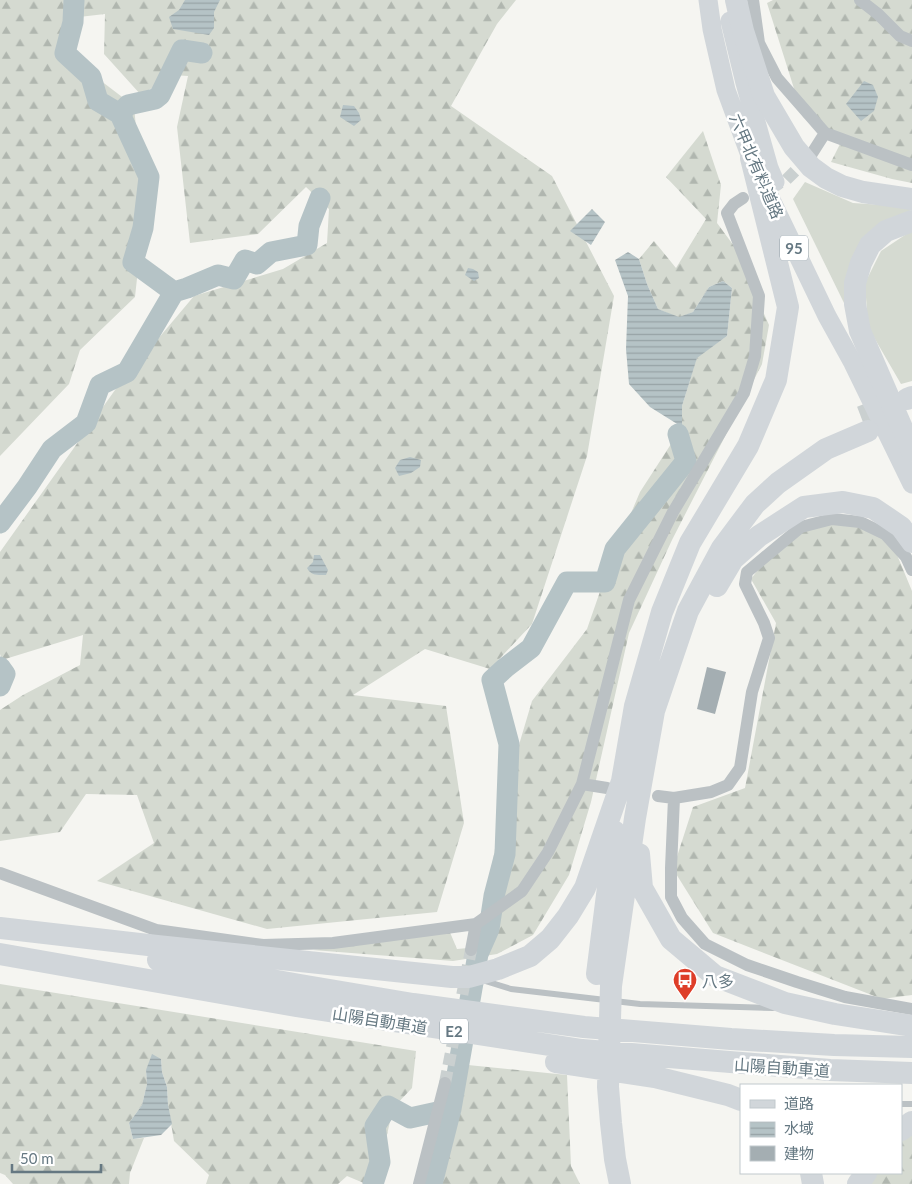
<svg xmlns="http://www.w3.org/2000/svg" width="912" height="1184" font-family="Lato,'Noto Sans JP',sans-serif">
	<defs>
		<pattern id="forest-firs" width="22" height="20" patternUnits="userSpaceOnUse" patternTransform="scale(1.25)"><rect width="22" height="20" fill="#d5dad1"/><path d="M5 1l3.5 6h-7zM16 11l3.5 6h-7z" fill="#b0b6af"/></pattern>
		<pattern id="water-rules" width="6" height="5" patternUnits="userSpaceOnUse" patternTransform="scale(1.25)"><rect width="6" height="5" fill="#b5c3c6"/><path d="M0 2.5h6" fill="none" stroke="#97a3a6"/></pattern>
	</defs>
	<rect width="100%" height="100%" fill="#f5f5f1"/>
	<path fill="#d5dad1" d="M805 182 853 203 912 207V210L886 220 854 263 844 303 793 199Z
		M912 232V381L901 384 868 327 865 283 881 251 908 233Z"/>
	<path fill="url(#forest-firs)" d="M0 0H516L497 24 451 106 552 176 614 296 587 456 532 624 490 669 425 649 353 695 446 706 464 823 437 912 267 929 97 881 154 843 137 795 86 794 60 832 0 841V710L23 695 80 665 83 635 2 660 0 654V552L115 390 194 296 283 269 327 243 329 209 306 187 258 234 190 243 177 127 188 76 172 75 141 95 104 54 105 14 79 17 71 58 134 106 144 214 135 297 80 350 69 384 0 456Z
		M773 0H912V183L892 179 831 162 840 144 803 117 767 3Z
		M703 131 721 185 717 223 734 246 769 325 762 364 672 540 629 633 591 802 569 875 533 935 497 954 453 961 313 950 449 930 457 949 490 946 504 896 488 888 505 792 532 701 587 629 611 560 640 492 682 427V406L697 357 727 336 732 288 723 281 709 287 693 312 679 318 658 309 647 284 639 259 654 241 676 268 706 219 666 177Z
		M814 523 866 524 895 550 912 591V995L882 999 713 933 673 869 693 807 745 788 776 623 751 579 782 538Z
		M0 984 416 1051 412 1088 393 1108 376 1184H366L347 1176 338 1184H206L209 1175 174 1141 168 1105 167 1087 162 1072 161 1059 146 1070 147 1084 142 1105 129 1123 133 1139 144 1138 130 1173 129 1184H13L5 1175 0 1173Z
		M468 1065 567 1075 571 1166 580 1184H437Z
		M912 1133V1184H864L872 1173H901V1138Z"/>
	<path fill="url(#water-rules)" d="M185 0H220L214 12V28L209 35 173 29 169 17 179 10Z
		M864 81 873 85 878 97 874 111 861 121 846 104Z
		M343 105 354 106 359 113 361 120 354 126 340 117Z
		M592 209 605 222 591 245 570 231Z
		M628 252 639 259 647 284 658 309 679 317 693 312 709 287 723 281 732 288 727 336 697 358 682 406V427L650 407 629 384 626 349 628 296 615 260Z
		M468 268 473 269 478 272 479 278 474 281 465 275Z
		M410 457 421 460 420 467 411 473 399 476 395 468 400 460Z
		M314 555H320L328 570 326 575C318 575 311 576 307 568L313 562Z
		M152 1054 161 1059 162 1072 167 1087 168 1105 172 1124 161 1135 133 1139 129 1123 142 1105 147 1084 146 1070Z"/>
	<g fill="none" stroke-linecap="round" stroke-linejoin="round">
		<path stroke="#b5c3c6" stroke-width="21" d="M120 114 128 105 155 99 160 95 182 50 202 53
			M174 292 187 288 218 275 234 279 245 260 257 264 271 252 307 245 309 226 320 198
			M0 523 27 487 52 449 86 423 100 385 127 372 174 292 133 262 143 228 149 177 120 114 98 101 91 77 65 53 73 22 74 0
			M0 667 5 674 0 686
			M373 1184 380 1162 375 1126 388 1106 410 1118 451 1109
			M432 1184 451 1109 478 954 489 929 494 896 505 854 509 744 492 680 505 668 531 648 567 582H605L615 549 686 461 678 434"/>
	</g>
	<path fill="#a4aeb2" d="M707 667 726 672 715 714 697 709Z"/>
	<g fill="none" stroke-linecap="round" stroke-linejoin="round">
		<path stroke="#cad0d0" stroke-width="12" stroke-dasharray="12 6" stroke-linecap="butt" d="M770 187 786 180 809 157
			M445 1083 471 950"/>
		<path stroke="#cad0d0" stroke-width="22" stroke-dasharray="22 11" stroke-linecap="butt" d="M861 417 895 404"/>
		<path stroke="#bbc1c4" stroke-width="6" d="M482 980 511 989 640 1004 773 1008
			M901 1104H912"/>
		<path stroke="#bbc1c4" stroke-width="12" d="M753 0 759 43 777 78 825 133 811 155
			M860 0 878 14 900 36 912 41
			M825 133 912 165
			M582 784 607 788
			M658 796 674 798 671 868V897L682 918 705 944 747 965 797 982 845 997 912 1009
			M674 798 711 792 728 785 740 768 752 692 769 638 764 623 745 584 747 572 801 527 832 519 860 522 885 534 906 557 912 570
			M0 873 156 930 263 945 333 943 476 924 471 950
			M476 924 522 891 548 852 582 784 629 600 673 512 744 393 755 356 759 296 727 213 734 204 743 198
			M419 1184 445 1083"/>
		<path stroke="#d1d6da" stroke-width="19" d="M708 0 712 29 726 90 751 158 827 316 853 363 912 484
			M730 21 745 83 769 168 775 182"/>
		<path stroke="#d1d6da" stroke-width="22" d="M736 0 743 31 764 96 794 147 811 167 826 178 842 186 863 192 912 199
			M912 221 886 231 870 245 861 263 855 283V304L860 331 912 451
			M907 399 912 397
			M717 586 733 559 759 536 804 507 843 502 873 508 901 527 912 542
			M639 854 642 888 671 939 715 976 785 1003 835 1014 912 1026
			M0 928 157 946 452 977H469L498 969 530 956 550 939 568 916 585 888 622 781 635 706 662 612 690 543 748 446 776 380 788 307 751 158
			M0 954 296 1006 582 1050 830 1070 912 1073
			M158 960 300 985 413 1004 584 1027 731 1039 834 1045 912 1047
			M597 974 615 832
			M556 1062 655 1077 728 1095 741 1100
			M901 1130 912 1122
			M811 1173 813 1184
			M620 1184 615 1159 611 1123 608 1087 611 986 635 818 654 711 688 611 722 548 755 504 778 483 826 449 868 431
			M858 1184 866 1173"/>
	</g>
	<defs>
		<symbol id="bus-pin" viewBox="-11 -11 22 30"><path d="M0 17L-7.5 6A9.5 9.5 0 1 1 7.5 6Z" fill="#de3d28" stroke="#fff"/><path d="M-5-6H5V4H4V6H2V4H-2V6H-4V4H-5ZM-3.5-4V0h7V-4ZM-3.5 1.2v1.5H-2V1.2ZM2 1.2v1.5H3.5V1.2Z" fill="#fff"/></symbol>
	</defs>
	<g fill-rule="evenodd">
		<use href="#bus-pin" x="671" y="966" width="28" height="38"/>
	</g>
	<g text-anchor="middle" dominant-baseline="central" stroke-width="5" stroke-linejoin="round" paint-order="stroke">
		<g fill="#fff" stroke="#93a0a8" stroke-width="1">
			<rect x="780" y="235.5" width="28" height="25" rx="4"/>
			<rect x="440" y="1018.5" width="28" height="25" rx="4"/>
		</g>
		<g font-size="15" font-weight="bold" fill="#657882">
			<text x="794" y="248">95</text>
			<text x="454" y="1031">E2</text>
		</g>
		<g font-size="16" fill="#657882" stroke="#fff">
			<text transform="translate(757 166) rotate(67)">六甲北有料道路</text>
			<text transform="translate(380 1020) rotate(9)">山陽自動車道</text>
			<text transform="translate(782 1067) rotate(4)">山陽自動車道</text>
		</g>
		<g font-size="16" fill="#657882" stroke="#fff" text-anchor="start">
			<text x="702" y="980">八多</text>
		</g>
	</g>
	<rect x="740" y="1084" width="162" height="90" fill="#ffffff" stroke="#c1c9cd"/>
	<rect x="750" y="1100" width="25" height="8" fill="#d1d6da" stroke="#c1c9cd"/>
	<text x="784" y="1109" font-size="15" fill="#657882">道路</text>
	<rect x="750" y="1122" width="25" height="15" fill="url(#water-rules)" stroke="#c1c9cd"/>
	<text x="784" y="1134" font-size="15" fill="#657882">水域</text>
	<rect x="750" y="1146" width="25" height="15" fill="#a4aeb2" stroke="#c1c9cd"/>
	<text x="784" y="1159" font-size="15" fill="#657882">建物</text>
	<path d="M12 1164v8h89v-8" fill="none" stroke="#657882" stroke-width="2.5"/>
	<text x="20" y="1164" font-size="15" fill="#657882" stroke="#ffffff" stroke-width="4" paint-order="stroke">50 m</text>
</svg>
